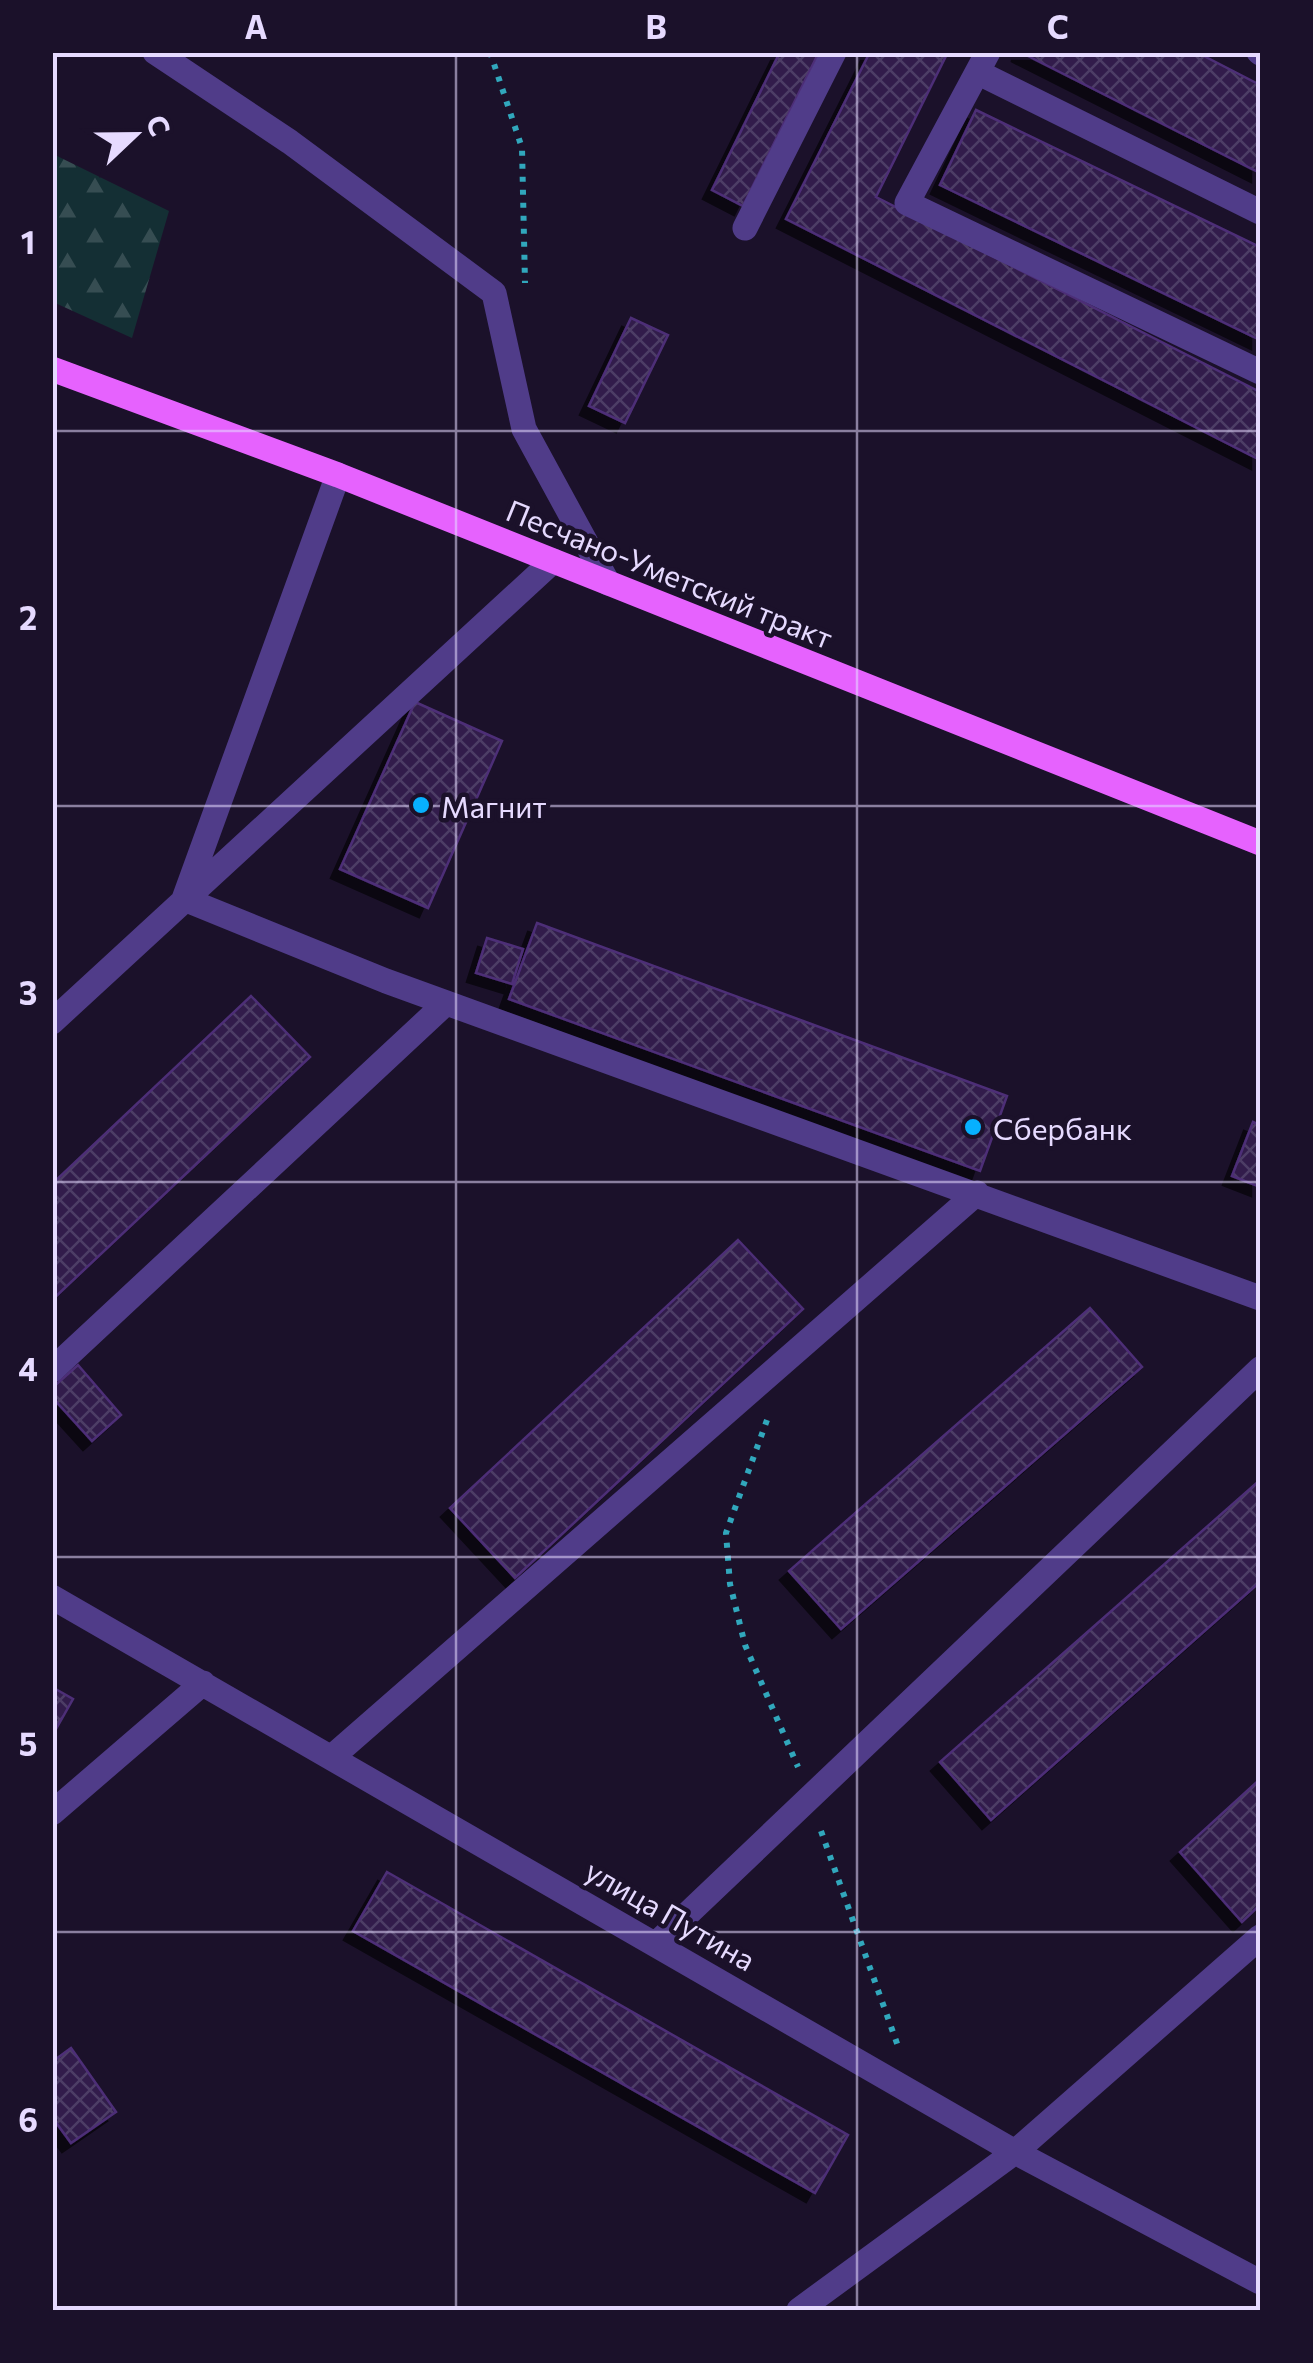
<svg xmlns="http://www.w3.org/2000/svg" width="1313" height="2363" font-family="Commissioner,sans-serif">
	<defs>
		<pattern id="forest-firs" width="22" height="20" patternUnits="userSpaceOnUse" patternTransform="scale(2.5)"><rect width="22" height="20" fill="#142f34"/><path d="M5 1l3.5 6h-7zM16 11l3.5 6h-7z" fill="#364d52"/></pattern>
		<pattern id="building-cross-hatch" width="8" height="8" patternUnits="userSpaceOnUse" patternTransform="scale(2.5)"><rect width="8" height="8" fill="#301d4b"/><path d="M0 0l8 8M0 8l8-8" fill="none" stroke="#4e3d66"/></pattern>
		<filter id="shadow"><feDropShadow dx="-9" dy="9" stdDeviation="0" flood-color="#0009"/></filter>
	</defs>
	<rect width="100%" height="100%" fill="#1b112a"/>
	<path fill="url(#forest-firs)" d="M53 154 169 211 132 338 53 302Z"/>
	<path fill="url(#building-cross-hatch)" stroke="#4d2f77" stroke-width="2.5" filter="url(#shadow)" d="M780 52H819L743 206 712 190Z
		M870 52H948L876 197 1260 392V460L786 219Z
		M1020 52H1196L1260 85V173Z
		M976 110 1260 247V340L940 185Z
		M631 318 668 335 625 423 589 406Z
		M415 702 502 741 428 908 340 869Z
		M537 923 1007 1096 980 1171 509 999Z
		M487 938 523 949 512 984 476 973Z
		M251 996 310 1057 52 1300V1184Z
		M1253 1122 1260 1125V1187L1232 1176Z
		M738 1240 803 1309 515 1578 450 1508Z
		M1090 1308 1142 1367 841 1629 789 1571Z
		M78 1365 121 1415 92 1441 52 1397V1388Z
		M1260 1480V1582L991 1820 940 1762Z
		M52 1687 73 1699 52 1736Z
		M1260 1779V1905L1242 1922 1180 1852Z
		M387 1872 848 2135 815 2193 353 1931Z
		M71 2048 116 2112 71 2143 52 2117V2062Z"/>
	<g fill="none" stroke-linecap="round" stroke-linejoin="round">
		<path stroke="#31a7bc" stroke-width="6" stroke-dasharray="5 8" stroke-linecap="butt" d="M490 52 522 148 525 283
			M767 1420 726 1533 730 1584 745 1645 798 1767
			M821 1831 899 2049"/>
		<path stroke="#503c89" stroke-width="25" d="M155 52 290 142 494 293 524 429 608 583
			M988 52 907 203 1260 372
			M1259 52 1260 53
			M979 73 1260 212
			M745 228 834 52
			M338 475 184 899 386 981 1260 1298
			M52 1022 553 561
			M52 1370 446 1003
			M52 1597 1015 2152 1260 2282
			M332 1757 977 1193
			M52 1813 203 1683
			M657 1943 1260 1369
			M799 2310 1015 2152 1260 1937"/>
		<path stroke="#e662fe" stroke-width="25" d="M52 369 338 475 1260 843"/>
	</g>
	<path fill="none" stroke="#e6daff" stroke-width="2.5" stroke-opacity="0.55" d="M456 52V2310M857 52V2310M52 431H1260M52 806H1260M52 1182H1260M52 1557H1260M52 1932H1260"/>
	<g fill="#07b0fe" stroke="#1b112a" stroke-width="4">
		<circle cx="421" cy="805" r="10"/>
		<circle cx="973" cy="1127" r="10"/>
	</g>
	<g text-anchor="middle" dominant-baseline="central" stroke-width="9" stroke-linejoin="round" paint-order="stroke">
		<g font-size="30" fill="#e6daff" stroke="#1b112a">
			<text transform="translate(670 573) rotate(22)">Песчано-Уметский тракт</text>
			<text transform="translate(671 1914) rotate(30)">улица Путина</text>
		</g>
		<g font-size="30" fill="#e6daff" stroke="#1b112a" text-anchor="start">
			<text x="441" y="805">Магнит</text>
			<text x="993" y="1127">Сбербанк</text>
		</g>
	</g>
	<rect width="1313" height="2363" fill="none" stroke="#1b112a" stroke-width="110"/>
	<g transform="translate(135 135) rotate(68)" stroke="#1b112a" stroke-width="8" paint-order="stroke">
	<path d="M0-8L18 38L0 25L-18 38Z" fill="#e6daff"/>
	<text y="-15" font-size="28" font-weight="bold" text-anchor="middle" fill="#e6daff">С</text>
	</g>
	<rect x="55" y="55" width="1203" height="2253" fill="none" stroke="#e6daff" stroke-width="4"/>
	<g font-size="32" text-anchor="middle" font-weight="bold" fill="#e6daff">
		<text x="256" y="39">A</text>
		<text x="656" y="39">B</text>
		<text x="1058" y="39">C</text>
		<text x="28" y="254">1</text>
		<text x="28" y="630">2</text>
		<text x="28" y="1005">3</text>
		<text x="28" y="1381">4</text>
		<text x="28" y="1756">5</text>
		<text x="28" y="2132">6</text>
	</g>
</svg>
